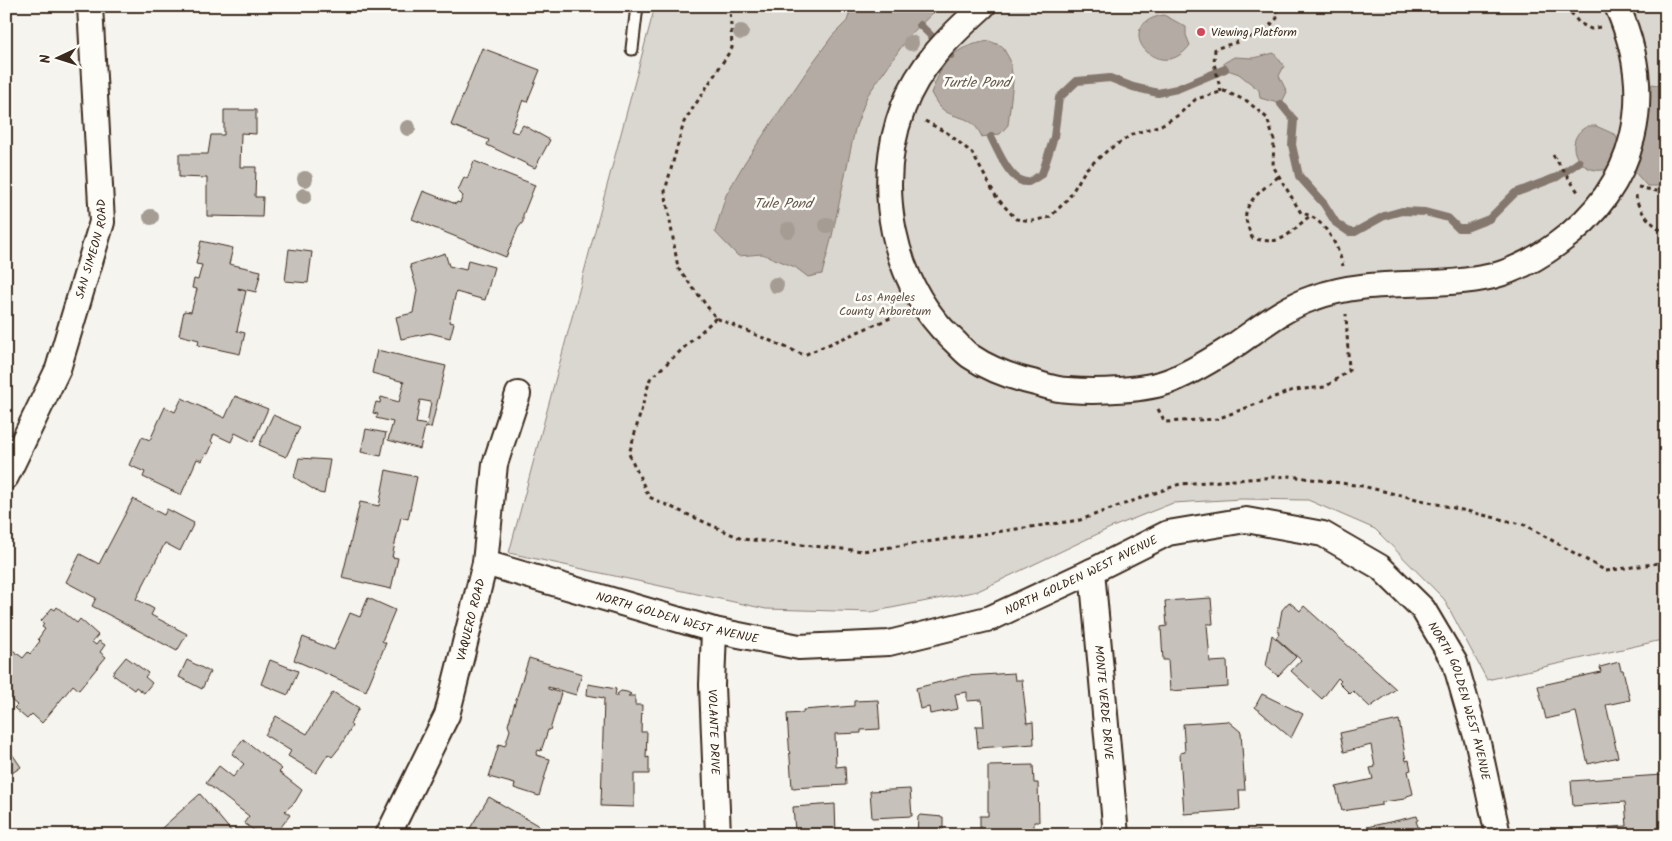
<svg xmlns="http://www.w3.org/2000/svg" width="1672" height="841" font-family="Kalam,sans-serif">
	<rect width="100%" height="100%" fill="#f5f4ee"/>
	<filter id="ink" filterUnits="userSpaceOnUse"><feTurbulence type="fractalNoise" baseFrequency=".02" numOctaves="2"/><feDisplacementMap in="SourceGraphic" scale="10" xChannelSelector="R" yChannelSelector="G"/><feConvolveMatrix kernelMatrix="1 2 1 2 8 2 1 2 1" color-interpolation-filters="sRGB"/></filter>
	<g filter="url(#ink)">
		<path fill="#dad6d0" stroke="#8a8077" d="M655 6H1666V639L1487 680 1444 599 1375 529 1308 500 1241 499 1173 503 1110 528 978 591 871 612 766 609 509 553Z"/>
		<path fill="#b4aca4" stroke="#84786e" d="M852 6H940L909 36 867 96 855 129 832 236 822 274 808 277 795 267 762 254 738 256 715 232 726 195 745 162 811 65 833 35 847 21Z
			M1164 15 1186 27V35L1190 45C1159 87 1108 24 1164 15Z
			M989 41 1002 46 1010 60 1013 81 1008 125 1000 134 982 137C970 111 955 122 940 107 937 104 934 98 931 93 944 60 952 47 989 41Z
			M1274 53 1284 66 1279 76 1287 92 1281 104 1260 98 1259 90 1239 74 1225 69 1224 63 1234 57 1253 58Z
			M1652 84 1666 87V186H1647L1633 170 1643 115Z
			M1588 126H1596L1616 135 1619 146 1612 169C1607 169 1601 171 1596 170 1572 167 1565 136 1588 126Z"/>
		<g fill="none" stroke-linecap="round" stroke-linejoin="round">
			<path stroke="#84786e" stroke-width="8" d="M920 25 951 55
				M1281 104 1294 120 1292 145 1299 176 1324 204 1336 223 1349 232H1355L1384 216 1402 211 1425 212 1448 218 1458 228H1466L1489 219 1515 193 1557 177 1579 162
				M991 137C997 149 1011 184 1028 182 1032 181 1038 176 1042 174L1054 137 1059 98 1077 81 1110 78 1133 87 1158 93 1177 89 1225 69"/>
		</g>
		<path fill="#c7c1bb" stroke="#3b2a1e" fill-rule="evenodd" d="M482 48 540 70 527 102 523 100 511 131 518 133 523 125 550 140 535 168 487 145 489 140 451 125Z
			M224 110H256V134L241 133 240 167H256L255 197H263L262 217 207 216V178L179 177V154H208L211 135H224Z
			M474 161 535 185 523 215V222L518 228 506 257 412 219 423 191 456 204 457 202 460 203 463 196 458 191 464 177 467 179Z
			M201 241 233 248 229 264 261 271 256 292 238 288V289L246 291 237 331 245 333 240 354 198 345 199 340 179 335 184 311 191 312 197 289 192 288 194 279 198 280 202 265 196 264Z
			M289 249 312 252 308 283 285 281Z
			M445 253 449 266 466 270 468 260 494 267 485 300 456 292 449 322 454 323 450 338 430 333 401 339 396 317 413 313 417 290 410 265Z
			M377 350 446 366 431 428 425 427 420 449 388 440 393 422 376 418 378 414 373 413 376 402 380 403 381 397 399 402 404 382 372 373ZM420 400 431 402 427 425 416 423Z
			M235 396 268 409 253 442 235 433 231 442 214 434 211 441 213 443 208 454 206 453 202 461 197 459 181 495 143 477 145 472 129 465 142 437 150 440 165 407 175 412 182 398 225 418Z
			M273 415 300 427 286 457 259 445Z
			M366 429 386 433 381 456 361 452Z
			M299 458 330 460 324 494 319 493 294 477Z
			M386 470 417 477 408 519 401 517 392 557 398 558 391 589 342 578 360 502 379 506Z
			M133 499 164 515 167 509 194 523 180 551 165 543 136 599 154 609 151 615 187 634 177 651 92 606 96 598 66 582 80 554 99 564Z
			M368 598 395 610 382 641 386 643 366 691 294 660 303 637 334 650 350 613 360 617Z
			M1211 598 1213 624H1207L1210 662 1227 661 1228 687 1170 691 1168 660H1163L1161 627 1167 626 1165 601Z
			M1289 602 1300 611 1304 606 1396 689 1370 707 1353 691 1350 694 1339 683 1341 681 1338 678 1322 699 1291 671 1301 660 1276 638 1279 634 1278 632 1282 610Z
			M57 607 77 623 80 619 98 635 92 642 96 645 99 641 105 645 100 652 106 657 79 690 73 685 42 723 32 714 27 719 14 708 17 705 6 696V645L23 658 28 652 30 654 40 641 38 639 45 629 42 627 44 624 41 621 52 608 55 610Z
			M1272 635 1296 657 1278 676 1266 666Z
			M126 657 148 673 145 677 152 683 144 693 136 687 134 690 112 674Z
			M529 658 582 674 576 695 548 687V689L561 693 550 730H548L541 751 538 750 536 755 550 759 539 796 514 788 515 784 489 777 499 744 505 746 510 730 508 725Z
			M187 660 210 672 202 689 179 677Z
			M270 660 298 671 288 695 261 684Z
			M1619 662 1621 670H1623L1630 700 1606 705 1618 757 1588 764 1576 712 1546 719 1538 686 1601 672 1600 667Z
			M1014 673 1015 680H1022L1027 723 1033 722 1034 744 978 748 976 726H984L982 700 967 701V692L955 694 958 709 930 714 929 707 920 709 916 688 965 676Z
			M588 684 616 689 615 696H619L617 694 621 691 627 692 631 694 628 696H635V705H642L641 732H647L646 758 649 757V774H634V807L601 806 604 698 587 695Z
			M333 692 359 708 350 724 352 726 340 747 332 757 328 754 316 773 288 756 291 751 265 735 276 716 307 734Z
			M1262 694 1303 714 1291 738 1255 707Z
			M878 700 880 729 861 730V733L835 734 836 767 845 766 846 785 792 788 787 714 803 713V710L854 706V701Z
			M1399 720 1406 761 1409 760 1411 770 1408 771 1413 794 1407 796 1405 799 1382 802V805L1342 811 1336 787 1373 779 1370 768 1375 767 1371 745 1344 752 1340 733Z
			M1228 721 1241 732 1245 790H1239L1240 810 1184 814 1180 753 1185 752 1183 724Z
			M243 739 282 769 279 772 302 790 295 802 285 811 290 815 275 835H260L244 823 249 816 206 783 219 766 233 777 244 764 232 754Z
			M6 745 21 767 6 777Z
			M1033 765 1034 783H1038L1039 822H1034V835H980V816H988V766Z
			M1662 775 1666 835H1599V828L1627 826 1625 802 1573 806 1571 781Z
			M910 789 912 816 872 818 870 791Z
			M200 794 232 832 228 835H154Z
			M489 797 539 826 533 835H511L504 830 505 835H466Z
			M835 804 836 835H792V831H795L793 807Z
			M920 815 943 817V835H917L918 817Z
			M1417 816 1418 820 1416 821 1421 835H1369L1367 827Z
			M1259 830V835H1229V831Z"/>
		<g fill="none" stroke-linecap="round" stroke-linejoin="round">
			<defs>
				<path id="lane" d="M632 49 637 6"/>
				<g id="street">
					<path d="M983 6C950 36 919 65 903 108 874 185 891 280 951 338 957 343 963 351 970 356 989 369 1014 378 1036 383 1046 386 1057 390 1068 390 1096 392 1146 391 1172 380 1194 371 1215 358 1235 345 1260 328 1283 308 1313 298 1373 276 1432 290 1493 276 1516 270 1539 257 1557 244 1638 186 1657 96 1617 6"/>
					<path id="s1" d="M6 477 58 369 102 222 90 6"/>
					<path id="s2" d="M485 563 714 630 799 647 889 643 991 618 1092 571 1168 533 1246 520 1323 534 1380 567 1423 609 1455 663 1478 743 1498 835"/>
					<path id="s3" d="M1092 571 1116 835"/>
					<path id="s4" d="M714 630 712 685 718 835"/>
					<path id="s5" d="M388 835 447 715 485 563 495 464 518 394"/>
				</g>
			</defs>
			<use href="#lane" stroke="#3b2a1e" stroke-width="15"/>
			<use href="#street" stroke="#3b2a1e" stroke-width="28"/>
			<path stroke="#3b2a1e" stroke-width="3" stroke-dasharray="4 4" stroke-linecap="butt" d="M730 6 732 48 684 122 665 191 678 268 716 318 804 355 902 313
				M1503 6 1507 8 1514 6
				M1566 6 1579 23 1591 29 1600 27
				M1221 92 1214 63 1215 49C1238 41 1261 38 1277 18L1276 6
				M925 121 949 134 972 153 997 198 1016 219 1032 221 1050 217 1068 199 1086 169 1108 150 1133 134 1161 125 1177 116 1196 99 1224 91 1247 101 1267 118 1274 140 1273 166 1301 213C1323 216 1338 245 1343 266
				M1553 155 1578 192
				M1278 177C1267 186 1243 202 1246 219 1247 225 1250 232 1252 238 1284 247 1288 233 1311 215
				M1638 187 1666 193
				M1636 195C1637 212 1653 224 1666 235
				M716 318 650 379 629 454 649 497 742 539 863 551 1080 520 1180 484 1290 476 1362 486 1525 525 1606 571 1666 562
				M1158 409 1165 422 1217 419 1293 390 1325 387 1349 371 1346 314"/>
			<use href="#lane" stroke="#fdfcf7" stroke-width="11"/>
			<use href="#street" stroke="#fdfcf7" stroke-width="24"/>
		</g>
		<g fill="#a59d94">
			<circle cx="741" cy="32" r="8"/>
			<circle cx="911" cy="43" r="8"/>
			<circle cx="408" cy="128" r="8"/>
			<circle cx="305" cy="179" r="8"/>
			<circle cx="304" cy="196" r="8"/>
			<circle cx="151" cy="217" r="8"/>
			<circle cx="827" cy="225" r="8"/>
			<circle cx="788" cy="230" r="8"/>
			<circle cx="776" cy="285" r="8"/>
		</g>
	</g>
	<circle fill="#d1495b" stroke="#fdfcf7" stroke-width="2" cx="1201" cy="32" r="5"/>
	<g text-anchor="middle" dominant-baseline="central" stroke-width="5" stroke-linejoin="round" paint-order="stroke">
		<g font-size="12" fill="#3b2a1e" stroke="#fdfcf7" text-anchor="start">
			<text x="1211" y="32">Viewing Platform</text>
		</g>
		<g font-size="12" fill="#3b2a1e" stroke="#fdfcf7">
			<text stroke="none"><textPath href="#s1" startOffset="245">SAN SIMEON ROAD</textPath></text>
			<text stroke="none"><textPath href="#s2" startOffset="620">NORTH GOLDEN WEST AVENUE</textPath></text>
			<text stroke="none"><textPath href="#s2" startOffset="200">NORTH GOLDEN WEST AVENUE</textPath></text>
			<text stroke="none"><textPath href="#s5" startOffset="232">VAQUERO ROAD</textPath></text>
			<text stroke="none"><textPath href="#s2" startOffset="1100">NORTH GOLDEN WEST AVENUE</textPath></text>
			<text stroke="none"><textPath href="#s3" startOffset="132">MONTE VERDE DRIVE</textPath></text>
			<text stroke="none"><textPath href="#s4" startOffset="102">VOLANTE DRIVE</textPath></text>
		</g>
		<g font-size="12" fill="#63554a" stroke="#fdfcf7">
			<text x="885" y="297">Los Angeles<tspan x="885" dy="14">County Arboretum</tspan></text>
		</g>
		<g font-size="14" font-style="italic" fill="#65584d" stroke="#fdfcf7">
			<text x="976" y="83">Turtle Pond</text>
			<text x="783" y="204">Tule Pond</text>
		</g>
	</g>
	<rect width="1672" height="841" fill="none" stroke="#fdfcf7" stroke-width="25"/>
	<rect x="12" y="12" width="1647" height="816" fill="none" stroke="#3b2a1e" stroke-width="2" filter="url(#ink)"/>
	<g transform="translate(58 58) rotate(266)" stroke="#fdfcf7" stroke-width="4" paint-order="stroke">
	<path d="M0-4L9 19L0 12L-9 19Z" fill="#3b2a1e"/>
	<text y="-8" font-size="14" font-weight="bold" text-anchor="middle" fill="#3b2a1e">N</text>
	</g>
</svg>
